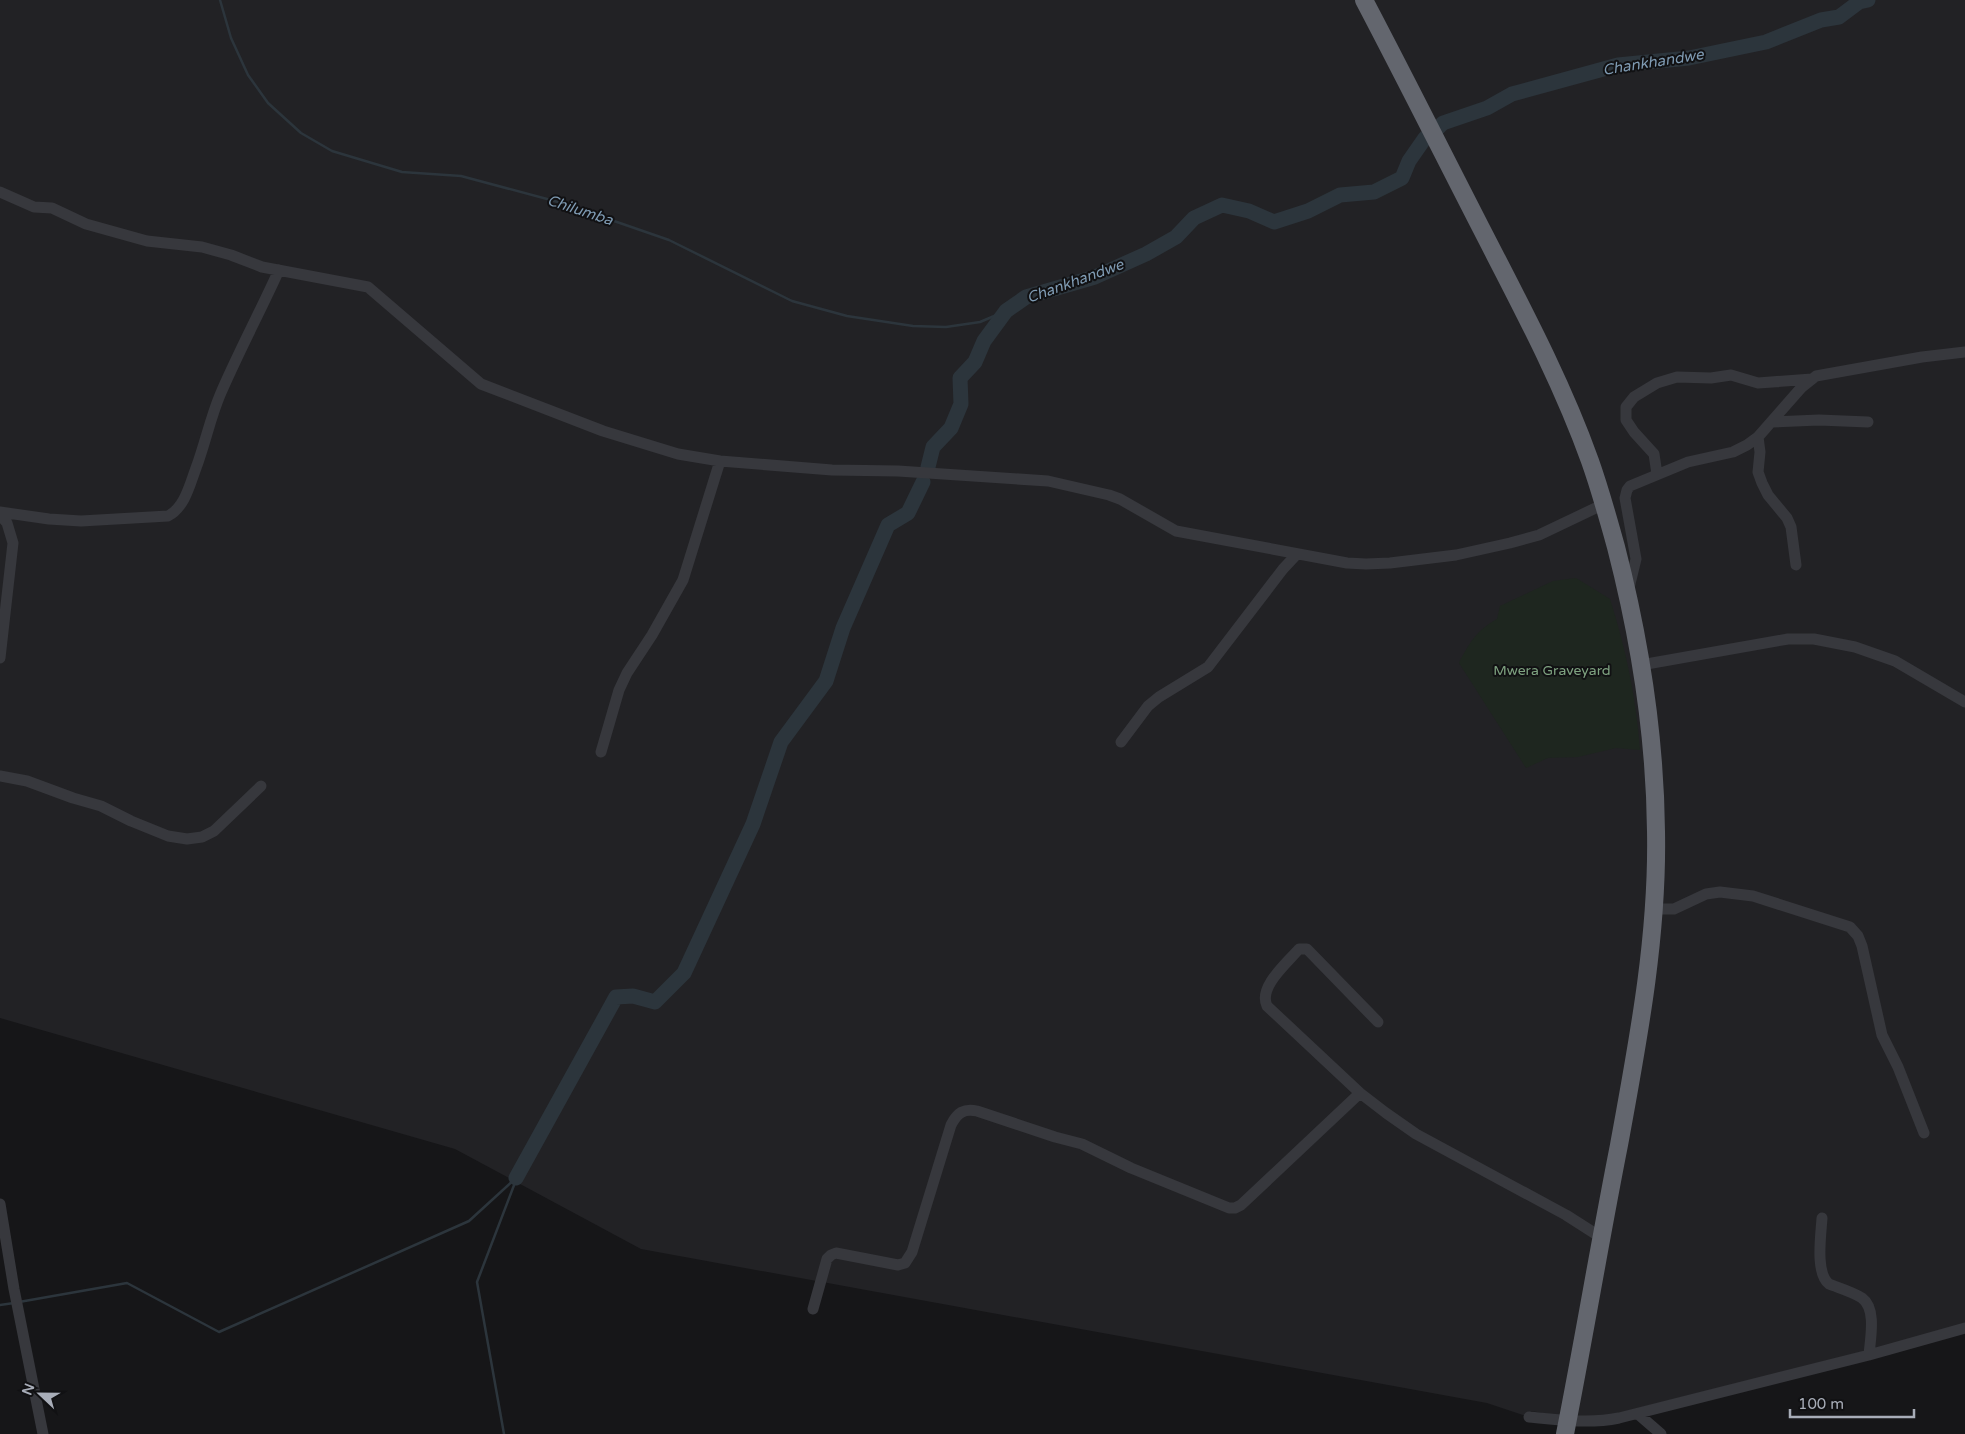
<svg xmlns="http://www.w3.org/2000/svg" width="1965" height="1434" font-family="'Varela Round',sans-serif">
	<rect width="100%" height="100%" fill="#161618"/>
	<path fill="#222225" d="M0 0H1965V1326L1587 1421 1531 1411 1529 1417 1487 1403 641 1249 455 1149 0 1018Z"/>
	<path fill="#1e261f" d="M1576 578 1610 599C1626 649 1636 698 1640 750L1616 748 1578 757 1548 758 1526 768 1459 663C1469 643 1477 630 1497 619L1500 606 1553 581Z"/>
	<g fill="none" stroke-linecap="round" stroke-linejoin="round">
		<path stroke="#2c353c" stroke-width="2.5" d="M220 0 231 38 248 75 268 103 301 133 332 151 402 172 461 176 562 203 669 240 792 301 847 316 913 326 946 327 980 322 1006 311
			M19 1302 127 1283 219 1332 469 1221 516 1178
			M0 1305 14 1303
			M504 1434 477 1282 516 1180"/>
		<path stroke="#2c353c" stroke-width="15" d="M1438 128 1443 123 1487 108 1512 94 1618 65 1689 58 1766 42 1821 20 1839 17 1859 2 1868 0
			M928 467 933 447 951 428 961 404 960 378 975 362 984 341 1006 311 1026 297 1095 277 1146 254 1176 237 1194 218 1222 205 1249 211 1274 222 1308 211 1340 195 1374 192 1402 178 1409 161 1425 138
			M516 1178 616 997 633 996 655 1002 684 973 753 824 781 742 826 681 843 628 888 525 908 513 923 482"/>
		<path stroke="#37383d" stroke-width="11" d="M0 192 34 207 52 208 86 224 147 241 202 247 231 255 262 267 368 287 481 384 603 431 678 454 720 461 832 470 898 471 1048 481 1109 495 1120 499 1176 531 1347 563 1366 564 1390 563 1456 555 1510 543 1539 535 1604 504
			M1771 422 1819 420 1868 422
			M1758 437 1760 452 1758 472 1762 483 1768 495 1787 518 1791 527 1796 565
			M1657 474 1654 454 1634 432 1626 420V407L1634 397 1657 383 1677 377 1711 378 1731 375 1758 383 1812 379
			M0 512 49 519 81 521 168 516C185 507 190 484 196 468 205 444 210 419 220 395 238 353 260 312 279 270
			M0 515 7 523 13 543 0 658
			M1628 592 1636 559 1625 498 1627 490 1630 486 1688 462 1733 452 1747 445 1758 437 1801 388 1816 376 1922 357 1965 352
			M1641 665 1788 639H1814L1855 647 1895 661 1965 702
			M1121 742 1148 706 1159 697 1208 667 1283 569 1297 554
			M601 752 619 690 627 673 652 635 683 580 720 461
			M0 776 27 781 73 798 101 806 131 821 168 836 187 839 202 837 214 831 261 786
			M1654 909H1674L1706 894 1720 892 1753 896 1850 927 1858 936 1862 946 1882 1035 1898 1067 1924 1133
			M1378 1022 1307 949H1299C1287 963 1258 987 1267 1006L1360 1093 1386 1113 1416 1134 1566 1215 1602 1238
			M0 1204 14 1289 43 1434
			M1822 1218C1821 1235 1815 1273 1829 1284 1839 1288 1853 1292 1862 1298 1877 1309 1870 1340 1869 1355
			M813 1309 827 1259 831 1255 836 1253 898 1265 905 1263 912 1252 951 1125C957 1113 964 1108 977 1111L1055 1137 1082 1144 1131 1168 1229 1208H1235L1241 1205 1360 1093
			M1638 1414 1661 1434
			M1529 1417C1559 1420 1590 1424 1619 1418L1869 1355 1965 1328"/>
		<path stroke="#63666e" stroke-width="18" d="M1364 0C1404 76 1442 152 1481 228 1520 304 1561 380 1590 461 1600 489 1608 518 1616 547 1640 640 1655 735 1656 831 1658 937 1638 1041 1619 1145 1600 1241 1584 1338 1565 1434"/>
	</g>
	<g text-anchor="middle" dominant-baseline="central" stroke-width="4" stroke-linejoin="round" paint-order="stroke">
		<g font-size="14" fill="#7fa381" stroke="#111113">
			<text x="1552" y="670">Mwera Graveyard</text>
		</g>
		<g font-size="15" font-style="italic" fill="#7f9bb3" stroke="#111113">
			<text transform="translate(1653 62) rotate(-9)">Chankhandwe</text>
			<text transform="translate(580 210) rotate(18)">Chilumba</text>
			<text transform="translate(1075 281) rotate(-20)">Chankhandwe</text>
		</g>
	</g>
	<g transform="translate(40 1394) rotate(292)" stroke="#111113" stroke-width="4" paint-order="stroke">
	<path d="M0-4L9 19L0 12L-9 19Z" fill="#a8adb8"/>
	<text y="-8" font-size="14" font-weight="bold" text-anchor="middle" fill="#a8adb8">N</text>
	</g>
	<path d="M1790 1409v8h124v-8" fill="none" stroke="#a8adb8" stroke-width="2.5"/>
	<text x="1798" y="1409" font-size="15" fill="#a8adb8" stroke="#111113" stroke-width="4" paint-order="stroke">100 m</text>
</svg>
